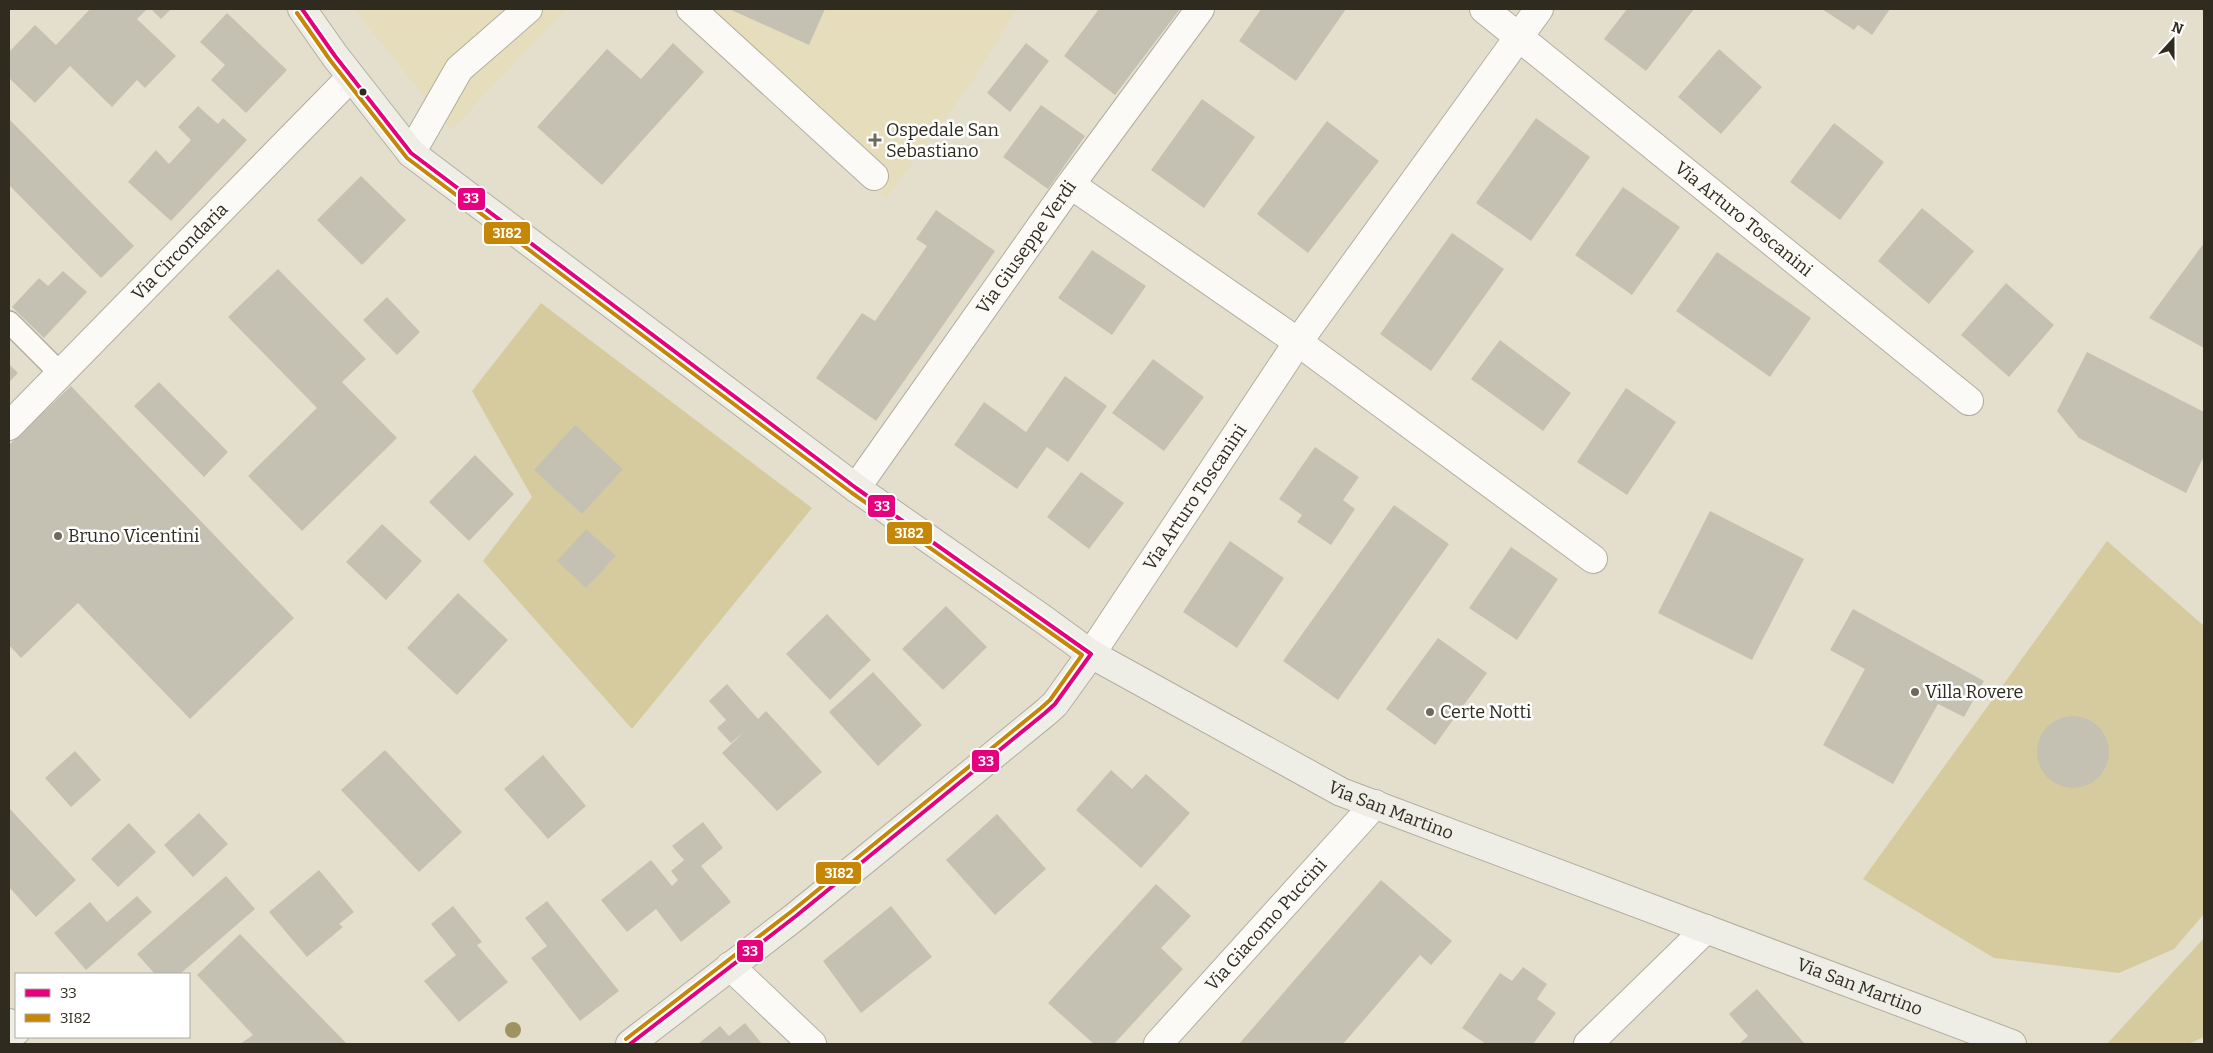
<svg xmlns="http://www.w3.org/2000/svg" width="2213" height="1053" font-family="Bitter,serif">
	<rect width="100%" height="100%" fill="#e4dfcc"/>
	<path fill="#e6ddbd" d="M354 9H566L451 130Z
		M678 9H1017L972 82 886 199Z"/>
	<path fill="#d6ca9f" d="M541 303 812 508 632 729 483 561 532 497 472 391Z
		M2107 541 2204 626V914L2174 949 2119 973 1994 958 1863 879Z
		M2204 938V1037L2188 1044H2107Z"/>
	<path fill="#c5c1b2" d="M90 9H147L137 19 176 56 145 88 137 80 112 107 70 66 35 103 9 78V52L35 25 56 45Z
		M151 9H171L161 19Z
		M729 9H825L809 45Z
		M1099 9H1180L1115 95 1064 56Z
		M1261 9H1346L1296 81 1239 41Z
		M1627 9H1694L1646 71 1604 39Z
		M1822 9H1890L1872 35 1858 25 1854 30Z
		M227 13 287 70 246 113 211 80 225 65 200 42Z
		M673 43 704 72 602 185 537 127 607 49 641 79Z
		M1026 43 1049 61 1010 112 987 93Z
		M1719 49 1762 87 1721 134 1678 97Z
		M1202 99 1255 137 1204 208 1151 170Z
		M1041 105 1085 136 1048 189 1003 157Z
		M198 106 218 124 223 118 247 140 171 221 128 182 156 150 169 164 191 140 178 127Z
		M1536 118 1590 157 1531 241 1476 203Z
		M9 119 134 246 101 278 9 185Z
		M1327 121 1379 161 1308 253 1257 214Z
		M1834 123 1884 162 1840 220 1790 182Z
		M361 176 406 220 362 265 317 220Z
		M1623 187 1680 227 1632 295 1575 255Z
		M1922 208 1974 251 1929 304 1878 261Z
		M936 210 995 251 876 421 816 378 862 313 875 321 927 246 916 239Z
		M1452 233 1504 269 1431 371 1380 334Z
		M2204 243V348L2149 318Z
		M1092 250 1146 286 1112 335 1058 298Z
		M1717 252 1811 318 1770 377 1676 311Z
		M278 269 366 359 342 382 397 438 302 531 248 476 317 408 228 317Z
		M63 271 87 292 44 338 12 307 39 278 48 286Z
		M2006 283 2054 325 2009 377 1961 335Z
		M387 297 420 332 397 355 363 320Z
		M1500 340 1571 393 1543 431 1471 379Z
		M2087 352 2204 412V456L2186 493 2079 438 2057 411Z
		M1153 359 1204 397 1164 451 1112 413Z
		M9 364 18 373 9 382Z
		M1065 376 1107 406 1068 462 1047 447 1017 489 954 445 984 402 1026 432Z
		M159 382 228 452 204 477 134 406Z
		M71 386 294 618 190 719 78 603 21 658 9 645V445Z
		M1626 388 1676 422 1627 495 1577 462Z
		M575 425 623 469 582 514 534 470Z
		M1315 447 1359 477 1343 500 1355 509 1331 545 1297 522 1302 515 1279 499Z
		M475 455 514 494 469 541 429 502Z
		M1081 472 1124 503 1089 549 1047 517Z
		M1394 505 1449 544 1338 700 1283 661Z
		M1710 511 1804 559 1752 660 1658 613Z
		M382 524 422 561 386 600 346 562Z
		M586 529 616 556 586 588 557 561Z
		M1230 541 1284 578 1237 648 1183 612Z
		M1511 547 1558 579 1517 640 1469 608Z
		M458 593 508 640 457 695 407 648Z
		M946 606 987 647 943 690 902 649Z
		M1853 609 1984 681 1964 717 1938 704 1893 784 1823 745 1865 669 1830 650Z
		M827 614 871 660 830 700 786 654Z
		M1438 638 1487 673 1435 745 1386 709Z
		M873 672 922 725 878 766 829 712Z
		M727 684 758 719 766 711 822 772 777 811 722 753 746 730 731 743 717 728 726 720 709 701Z
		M2037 752a36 36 0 1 1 72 0a36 36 0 1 1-72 0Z
		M385 750 462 832 419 872 341 790Z
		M75 751 101 780 71 807 45 778Z
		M543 755 586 806 548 839 504 789Z
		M1111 770 1132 789 1146 774 1190 813 1141 868 1076 810Z
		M9 808 76 880 36 917 9 887Z
		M199 813 228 844 193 877 164 845Z
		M997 814 1046 869 995 915 946 860Z
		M703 822 723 848 701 866 731 902 681 942 656 909 627 932 601 900 651 860 672 886 678 880 671 871 684 860 672 846Z
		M129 823 156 852 118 887 91 859Z
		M319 870 354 912 339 924 343 927 307 957 269 912Z
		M226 876 255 909 180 974H155L137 954Z
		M1381 880 1452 941 1431 965 1420 955 1343 1044H1239Z
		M1156 884 1191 916 1161 948 1183 969 1114 1044H1094L1048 1003Z
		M137 896 152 912 86 970 54 933 90 902 107 922Z
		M547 901 619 991 580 1021 531 958 547 946 525 918Z
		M453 906 482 942 477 945 508 982 459 1022 424 981 456 955 431 924Z
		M891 906 932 957 861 1013 823 961Z
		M240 934 347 1044H240L253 1035 197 975Z
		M1523 967 1547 984 1537 999 1556 1013 1533 1044H1486L1462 1028 1500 973 1512 981Z
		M1757 989 1805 1044H1739L1748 1036 1729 1014Z
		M745 1023 762 1044H698L720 1026 729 1036Z"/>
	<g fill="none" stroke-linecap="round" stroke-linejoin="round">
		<defs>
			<path id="lane" d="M9 322 61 374"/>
			<g id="street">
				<path d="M691 9 874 176"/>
				<path id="s1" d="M1484 9 1969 401"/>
				<path d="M411 153 459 69 528 9"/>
				<path d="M1080 191 1298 342 1593 559"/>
				<path id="s2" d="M9 426 351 77"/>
				<path id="s3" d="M856 488 1068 188 1200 9"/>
				<path id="s4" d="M1091 654 1298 342 1539 9"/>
				<path d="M730 966 812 1044"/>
				<path id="s5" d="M1158 1044 1375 804"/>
				<path d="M1588 1044 1706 929"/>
			</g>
			<g id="secondary">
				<path id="s6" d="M302 9 335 56 411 153 856 488 1043 619 1091 654 1341 792 2012 1044"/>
				<path d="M9 1023 16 1031"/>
				<path d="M630 1044 796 916 1045 713 1055 704 1091 654"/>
			</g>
		</defs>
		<use href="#lane" stroke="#b2ae9f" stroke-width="24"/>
		<use href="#street" stroke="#b2ae9f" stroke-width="30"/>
		<use href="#secondary" stroke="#b2ae9f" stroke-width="30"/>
		<use href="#lane" stroke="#fbfaf7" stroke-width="21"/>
		<use href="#street" stroke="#fbfaf7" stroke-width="28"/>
		<use href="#secondary" stroke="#eeede6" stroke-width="28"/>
		<defs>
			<path id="bus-1" d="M302 9 335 56 411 153 856 488 1091 654
				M630 1044 796 916 1045 713 1055 704 1091 654"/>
			<path id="bus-2" d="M297 13 330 60 407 158 852 493 1082 655 1050 700 1041 708 792 911 626 1039"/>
		</defs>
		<use href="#bus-1" stroke="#fff" stroke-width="8"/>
		<use href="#bus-2" stroke="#fff" stroke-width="8"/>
		<use href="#bus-1" stroke="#e5007d" stroke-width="4"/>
		<use href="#bus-2" stroke="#c58708" stroke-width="4"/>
	</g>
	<circle fill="#9e9361" cx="513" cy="1030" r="8"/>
	<circle fill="#2f2b1e" stroke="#fff" stroke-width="2" cx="363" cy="92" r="4.5"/>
	<g fill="#6e6a5b" stroke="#fff" stroke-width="2">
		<path d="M872.5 132.5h5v5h5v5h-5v5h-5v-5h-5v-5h5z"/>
		<circle cx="58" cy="536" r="5"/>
		<circle cx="1915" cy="692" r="5"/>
		<circle cx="1430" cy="712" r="5"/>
	</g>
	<g text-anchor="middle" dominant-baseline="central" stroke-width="5" stroke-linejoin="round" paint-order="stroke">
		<g font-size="18" fill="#2f2b1e" stroke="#fff" text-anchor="start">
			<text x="886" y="130">Ospedale San<tspan x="886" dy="21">Sebastiano</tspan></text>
			<text x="68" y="536">Bruno Vicentini</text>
			<text x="1925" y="692">Villa Rovere</text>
			<text x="1440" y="712">Certe Notti</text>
		</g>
		<g font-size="18" fill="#2f2b1e" stroke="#fff">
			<text stroke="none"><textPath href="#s1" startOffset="334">Via Arturo Toscanini</textPath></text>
			<text stroke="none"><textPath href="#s3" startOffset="295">Via Giuseppe Verdi</textPath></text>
			<text stroke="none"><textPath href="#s2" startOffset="244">Via Circondaria</textPath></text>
			<text stroke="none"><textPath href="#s4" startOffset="188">Via Arturo Toscanini</textPath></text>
			<text stroke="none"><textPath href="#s6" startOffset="1364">Via San Martino</textPath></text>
			<text stroke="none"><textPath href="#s5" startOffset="161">Via Giacomo Puccini</textPath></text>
			<text stroke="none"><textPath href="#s6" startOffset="1865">Via San Martino</textPath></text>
		</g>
	</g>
	<g stroke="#fff" stroke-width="2">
		<rect x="457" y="187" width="29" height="24" rx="5" fill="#e5007d"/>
		<rect x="483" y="221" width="48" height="24" rx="5" fill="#c58708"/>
		<rect x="867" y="494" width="29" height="24" rx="5" fill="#e5007d"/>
		<rect x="886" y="521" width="47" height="24" rx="5" fill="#c58708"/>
		<rect x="971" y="749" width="29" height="24" rx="5" fill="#e5007d"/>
		<rect x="815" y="861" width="47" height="24" rx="5" fill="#c58708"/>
		<rect x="736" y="939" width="28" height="24" rx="5" fill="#e5007d"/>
	</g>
	<g font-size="14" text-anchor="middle" font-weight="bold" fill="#fff">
		<text x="471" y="203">33</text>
		<text x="507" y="238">3I82</text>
		<text x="882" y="511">33</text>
		<text x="909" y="538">3I82</text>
		<text x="986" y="766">33</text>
		<text x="839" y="878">3I82</text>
		<text x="750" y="956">33</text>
	</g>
	<rect width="2213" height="1053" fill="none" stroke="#2f2b1e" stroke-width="20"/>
	<rect x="15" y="973" width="175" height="65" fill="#ffffff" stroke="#acaaa5"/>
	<rect x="25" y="989" width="25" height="8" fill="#e5007d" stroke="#acaaa5"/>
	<text x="60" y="998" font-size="15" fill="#2f2b1e">33</text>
	<rect x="25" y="1014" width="25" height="8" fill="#c58708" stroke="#acaaa5"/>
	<text x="60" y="1023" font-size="15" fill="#2f2b1e">3I82</text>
	<g transform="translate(2173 40) rotate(21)" stroke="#ffffff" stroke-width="4" paint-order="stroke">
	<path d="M0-4L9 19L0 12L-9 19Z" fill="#2f2b1e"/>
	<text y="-8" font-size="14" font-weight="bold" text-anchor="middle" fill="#2f2b1e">N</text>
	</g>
</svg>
